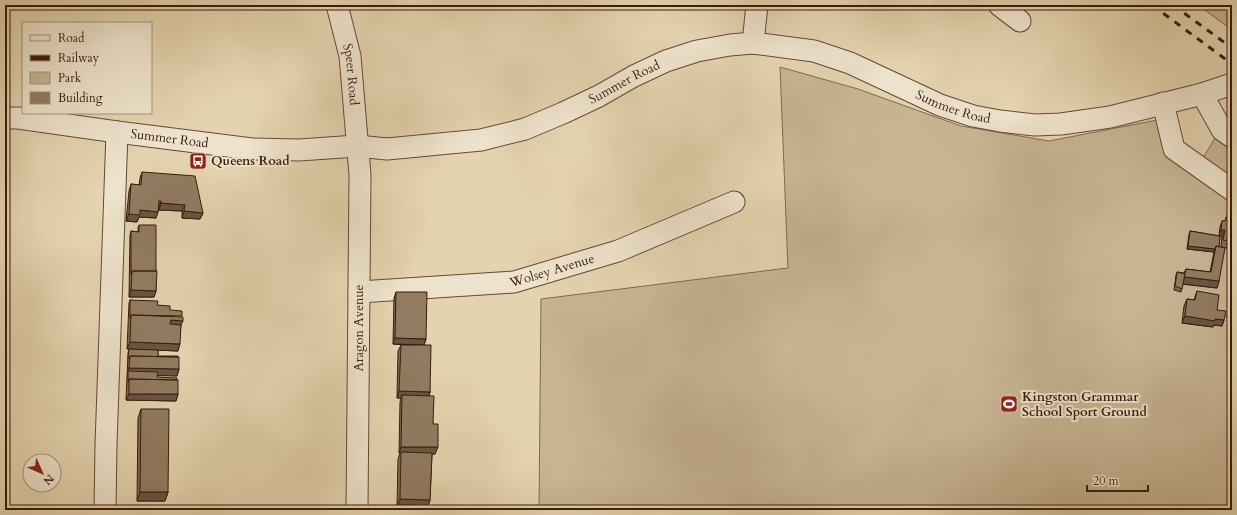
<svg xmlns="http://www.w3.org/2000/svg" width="1237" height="515" font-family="Cardo,serif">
	<rect width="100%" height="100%" fill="#e4d3af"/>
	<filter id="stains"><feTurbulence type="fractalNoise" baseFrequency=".005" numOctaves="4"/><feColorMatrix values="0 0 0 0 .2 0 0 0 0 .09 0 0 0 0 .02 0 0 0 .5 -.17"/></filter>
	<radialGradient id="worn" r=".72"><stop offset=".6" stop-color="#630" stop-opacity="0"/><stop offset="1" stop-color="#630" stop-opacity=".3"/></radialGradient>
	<path fill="#c7b493" stroke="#806850" d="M1198 5H1232V30Z
		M780 67 858 89 961 126 1049 141 1157 120 1196 170 1215 138 1232 151V510H539L541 299 788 268Z"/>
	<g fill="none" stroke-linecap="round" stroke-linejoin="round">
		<defs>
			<g id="minor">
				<path id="s1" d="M337 5 350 56 360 175 357 510"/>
				<path d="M999 5 1020 21"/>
				<path d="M753 43 757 5"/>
				<path d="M1202 94 1222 130 1232 137"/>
				<path d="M1163 103 1174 149 1232 190"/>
				<path id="s2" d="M5 118H18L117 132 252 149 299 150 357 146 387 149 481 140 525 129 563 113 599 96 634 76 666 61 697 51 730 45 753 43 814 51 850 63 940 105 973 116 1000 121 1035 125 1061 124 1110 117 1202 94 1232 84"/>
				<path id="s3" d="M359 292 514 282 618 251 734 202"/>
				<path d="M105 510 106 445 117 132"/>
			</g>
		</defs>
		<use href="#minor" stroke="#644936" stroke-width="23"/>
		<path stroke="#3a1b0d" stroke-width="2.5" stroke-dasharray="1 2" stroke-linecap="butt" d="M1223 316 1232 317"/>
		<use href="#minor" stroke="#ede2cb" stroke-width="21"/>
		<path stroke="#3a1b0d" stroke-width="3" stroke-dasharray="7 7" stroke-linecap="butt" d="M1152 5 1232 64
			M1173 5 1232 48"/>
	</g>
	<path fill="#7e6a53" stroke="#3a1b0d" d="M142 172 203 213 200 219 182 218V211L159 210V208L158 212 156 218 139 217 137 222 126 221 129 191 131 184 139 185 140 178Z
		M1227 215 1232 217V249L1221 247 1222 236H1220L1219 247V281L1217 288 1183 284 1181 292 1174 290 1176 275 1177 272 1184 273 1186 269 1210 272 1214 252 1187 249 1189 234 1190 231 1219 236 1220 227 1222 221H1225Z
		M139 225 156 271V291L154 297H129L130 235 131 231 138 232V228Z
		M1197 291 1217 310 1224 320 1222 326 1214 325 1213 327 1182 323 1184 306 1187 299 1194 300Z
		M396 292 426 339 424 345 430 392 429 396 433 424 435 454H432L430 500 428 506 402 510H401L402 506H397L398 459 400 453H399L400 402 401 398H397L398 351 401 345H404L393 344 394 298Z
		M130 300 157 305 170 310 181 325 178 351 158 350V356L179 369 177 376 158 375 157 377 178 394 176 401 126 400 128 353 129 349 147 350 127 349 129 303Z
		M141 409 168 492 165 501H137L138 418Z"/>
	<path fill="#665644" stroke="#3a1b0d" d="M159 201H161L159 208H157Z
		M161 203 185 205 182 211 159 210Z
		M140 210 158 212 156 218 139 217 137 222 126 221 129 214Z
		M184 211 203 213 200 219 182 218Z
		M1221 230H1225L1222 236H1219Z
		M1188 246 1215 249 1214 252 1187 249Z
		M1184 277 1219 281 1217 288 1182 284Z
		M131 290 156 291 154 297H129Z
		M1185 316 1215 319 1224 320 1222 326 1214 325 1213 327 1182 323Z
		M182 320 183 321 180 327 130 321Z
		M395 338 426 339 424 345 393 344Z
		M130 342 180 344 178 351 127 349Z
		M129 368 179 369 177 376 128 375V371Z
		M399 391 430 392 428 398 402 395 401 398H397Z
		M129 394H178L176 401 126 400Z
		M401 447H438L435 454 399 453Z
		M140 492H168L165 501H137Z
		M400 499 430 500 428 506H397Z"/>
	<path fill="#927b61" stroke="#3a1b0d" d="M142 172 195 176 203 213 184 211 185 205 161 203V201H159L158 212 140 210V215L129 214 131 184 141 185Z
		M1227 215 1232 217V242L1223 240 1225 230H1221L1222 221H1225Z
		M139 225H156V271H132L131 274V231L139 232Z
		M1190 231 1220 236 1219 247 1216 246 1215 249 1188 246Z
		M1216 246 1225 248 1219 281 1184 277 1186 269 1211 272Z
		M132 271H157L156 291 131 290Z
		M1177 272 1185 274 1182 289 1175 286Z
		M1197 291 1219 295 1217 310 1226 311 1224 320 1215 319V321L1185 316 1187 299 1195 300Z
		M396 292H427L426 339 395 338Z
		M130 300 158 301 157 305 170 306V310L182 311V316L131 315 130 318Z
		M131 315 183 317V321L171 320 170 324 181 325 180 344 130 342Z
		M401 345H431L430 392 399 391Z
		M129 349 158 350V356H178V357L130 356 128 359Z
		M130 356 179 357V369L129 368Z
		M128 371 158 372 157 377 177 378V380L129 379 128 382Z
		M129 379 178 380V394H129Z
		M402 395 434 396 433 424H438V447H401Z
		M141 409H169L168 492H140Z
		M401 452 432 453 430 500 400 499Z
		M403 505 433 506V510H402Z"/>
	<defs>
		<symbol id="bus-square" viewBox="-11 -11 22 22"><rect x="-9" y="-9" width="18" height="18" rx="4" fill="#8f2418" stroke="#ede2cb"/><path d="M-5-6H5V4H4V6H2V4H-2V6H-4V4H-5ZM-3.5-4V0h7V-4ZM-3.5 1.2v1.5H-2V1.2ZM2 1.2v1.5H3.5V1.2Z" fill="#fff"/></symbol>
		<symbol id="stadium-square" viewBox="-11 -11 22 22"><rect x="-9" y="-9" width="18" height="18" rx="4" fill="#8f2418" stroke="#ede2cb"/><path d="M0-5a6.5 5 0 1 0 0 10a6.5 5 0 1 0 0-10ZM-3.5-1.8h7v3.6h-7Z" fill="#fff"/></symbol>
	</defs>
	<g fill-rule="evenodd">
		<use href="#bus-square" x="188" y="151" width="20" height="20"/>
		<use href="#stadium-square" x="999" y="394" width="20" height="20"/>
	</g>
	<g text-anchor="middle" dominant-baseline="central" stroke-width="4" stroke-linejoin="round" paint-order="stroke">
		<g font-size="13" fill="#3a1b0d" stroke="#ede2cb">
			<text stroke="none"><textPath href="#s1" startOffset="71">Speer Road</textPath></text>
			<text stroke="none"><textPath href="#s2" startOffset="634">Summer Road</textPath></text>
			<text stroke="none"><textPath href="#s2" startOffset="982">Summer Road</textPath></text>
			<text stroke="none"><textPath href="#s2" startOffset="166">Summer Road</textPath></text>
			<text stroke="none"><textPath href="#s3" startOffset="195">Wolsey Avenue</textPath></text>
			<text transform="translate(359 328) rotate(-90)">Aragon Avenue</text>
		</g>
		<g font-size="13" font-weight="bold" fill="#3a1b0d" stroke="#ede2cb" text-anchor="start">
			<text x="211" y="161">Queens Road</text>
			<text x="1022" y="397">Kingston Grammar<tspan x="1022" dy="15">School Sport Ground</tspan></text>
		</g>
	</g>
	<rect width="1237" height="515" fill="none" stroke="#e4d3af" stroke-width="20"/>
	<rect x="6" y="6" width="1225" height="503" fill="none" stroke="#3a1b0d" stroke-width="2"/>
	<rect x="10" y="10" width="1217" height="495" fill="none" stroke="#3a1b0d"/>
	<rect x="22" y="22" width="130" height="92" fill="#ede2cb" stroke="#a5927f"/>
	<rect x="30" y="35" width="20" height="6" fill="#ede2cb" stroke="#a5927f"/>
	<text x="58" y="42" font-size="12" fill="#3a1b0d">Road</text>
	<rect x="30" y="55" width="20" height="6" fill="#3a1b0d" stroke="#a5927f"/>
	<text x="58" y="62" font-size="12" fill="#3a1b0d">Railway</text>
	<rect x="30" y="72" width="20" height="12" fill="#c7b493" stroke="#a5927f"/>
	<text x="58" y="82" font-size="12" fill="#3a1b0d">Park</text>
	<rect x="30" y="92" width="20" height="12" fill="#927b61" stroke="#a5927f"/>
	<text x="58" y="102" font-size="12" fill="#3a1b0d">Building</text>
	<g transform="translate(42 473) rotate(135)"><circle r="19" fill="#ede2cb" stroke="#a5927f"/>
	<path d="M0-3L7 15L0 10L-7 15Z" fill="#8f2418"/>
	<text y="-6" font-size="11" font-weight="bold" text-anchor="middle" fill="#3a1b0d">N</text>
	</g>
	<path d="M1087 485v6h61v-6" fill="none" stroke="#3a1b0d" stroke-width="2"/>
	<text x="1093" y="485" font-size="12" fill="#3a1b0d" stroke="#ede2cb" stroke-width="3" paint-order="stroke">20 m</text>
	<rect width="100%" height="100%" filter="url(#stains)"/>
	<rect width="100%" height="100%" fill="url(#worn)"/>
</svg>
